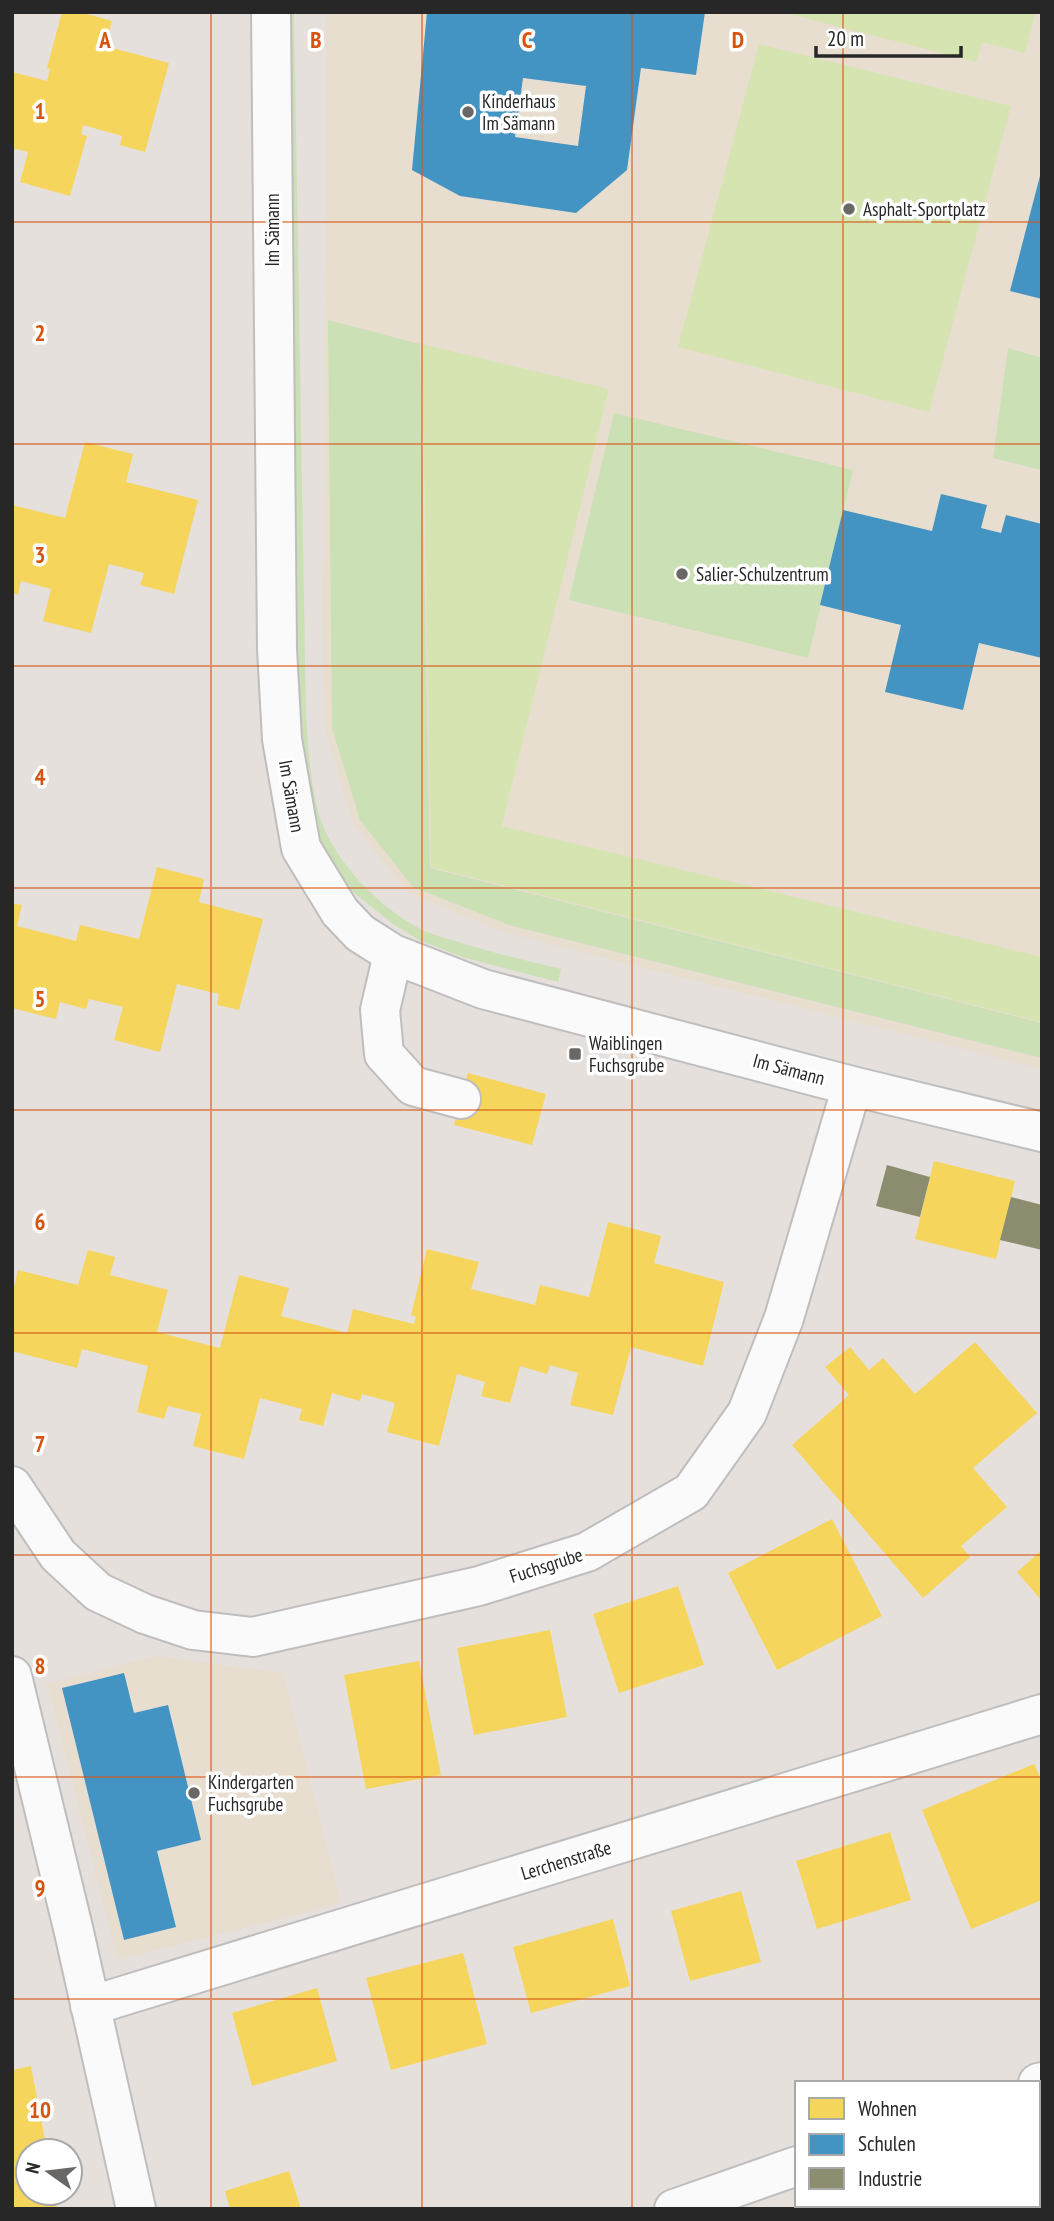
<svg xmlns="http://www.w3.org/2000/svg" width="1054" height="2221" font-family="'PT Sans Narrow',sans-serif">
	<rect width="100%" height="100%" fill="#e5e0dc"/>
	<path fill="#e8ded0" d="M326 12H1042V1069L503 932 409 893 353 825 324 726 322 624 324 523Z
		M157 1656 283 1673 341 1903 118 1960 47 1684Z"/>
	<path fill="#cbe0b5" d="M280 12H294L306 717C309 754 311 804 328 837 349 876 383 909 422 930 431 934 442 937 452 940 488 952 525 960 561 969L558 982 462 957 419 940 393 924 349 889 318 839 299 762Z
		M328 320 420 344 430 868 1042 1023V1058L509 925 413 887 360 820 332 728Z
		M1008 348 1042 358V470L993 458Z
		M614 413 853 470 808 658 569 600Z"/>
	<path fill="#d6e4b2" d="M782 12H1036L1025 53 982 42 976 62Z
		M759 44 1011 106 929 412 678 347Z
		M422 344 609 389 502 826 1042 957V1022L431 867Z"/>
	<path fill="#f6d55c" d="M62 12H80L112 21 105 46 169 63 145 152 120 145 122 136 83 125 81 134 87 136 70 196 20 182 28 152 12 148V72L47 81 50 69 47 68Z
		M85 442 133 454 126 482 198 500 174 594 140 585 144 573 109 564 91 633 43 621 51 589 21 581 18 595 12 593V505L65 518Z
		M157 867 204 879 199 902 263 919 239 1010 217 1005 219 994 177 984 160 1052 114 1040 123 1007 89 999 86 1009 60 1002 56 1019 12 1008V903L22 905 17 926 76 941 80 925 139 939Z
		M468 1073 546 1094 532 1145 454 1125Z
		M934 1161 1015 1181 996 1259 915 1239Z
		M608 1222 661 1236 654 1263 724 1282 703 1366 631 1347 613 1415 570 1405 578 1373 550 1365 547 1374 520 1366 510 1403 481 1396 485 1382 457 1374 439 1446 387 1432 395 1403 362 1394 360 1401 332 1393 323 1426 299 1420 302 1409 260 1398 244 1459 193 1446 201 1414 168 1406 164 1419 137 1412 148 1366 82 1349 77 1368 12 1351V1294L18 1270 78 1285 88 1250 115 1257 110 1275 168 1290 157 1332 220 1348 239 1275 289 1288 281 1316 347 1333 353 1309 414 1324 416 1317 411 1315 427 1249 479 1262 471 1289 535 1305 540 1285 589 1297Z
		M975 1342 1037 1413 973 1468 1007 1507 961 1546 970 1557 923 1598 792 1445 849 1395 825 1367 850 1347 869 1370 883 1358 915 1394Z
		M832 1519 882 1616 777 1670 728 1573Z
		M1042 1550V1601L1017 1572Z
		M678 1586 704 1665 619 1693 593 1614Z
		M550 1630 567 1717 474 1735 457 1648Z
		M419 1661 441 1775 366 1789 344 1675Z
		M1034 1764 1042 1782V1900L971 1929 922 1810Z
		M890 1832 911 1900 817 1929 796 1861Z
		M741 1891 761 1962 690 1981 671 1911Z
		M613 1919 630 1986 531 2013 513 1947Z
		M463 1953 487 2044 391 2070 366 1978Z
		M317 1988 337 2061 252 2086 232 2013Z
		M31 2066 47 2151H28V2193H54L57 2209H12V2070Z
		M1042 2144V2209H945L944 2205H1038V2145Z
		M289 2171 301 2209H230L225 2191Z
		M868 2205H920L921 2209H864Z"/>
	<path fill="#4393c3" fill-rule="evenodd" d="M427 12H705L696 75 641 68 627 170 576 213 460 196 412 170ZM523 78 586 86 578 146 515 137Z
		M1041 172H1042V299L1010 291Z
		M941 494 987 505 981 528 1001 533 1006 515 1042 524V658L979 643 963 710 885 692 901 625 820 605 843 510 932 531Z
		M124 1673 134 1713 168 1705 201 1840 157 1851 176 1927 124 1940 62 1688Z"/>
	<path fill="#8c8c6e" d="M887 1165 930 1177 920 1217 876 1206Z
		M1011 1197 1042 1205V1250L1000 1240Z"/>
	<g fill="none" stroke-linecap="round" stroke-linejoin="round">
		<defs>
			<path id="minor" d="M271 12 277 649 282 739 301 848 340 912 360 933 393 954 483 989 852 1086 1042 1132
				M393 954 380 1010 384 1054 413 1086 461 1099
				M12 1486 58 1555 98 1592 145 1614 193 1630 253 1637 479 1586 587 1552 691 1492 747 1413 784 1318 852 1086
				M12 1676 74 1932 136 2209
				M90 2006 1042 1714
				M1038 2083 1042 2082
				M674 2209 797 2166"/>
		</defs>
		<use href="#minor" stroke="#bfbdbe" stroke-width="42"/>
		<use href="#minor" stroke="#fbfafa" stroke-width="38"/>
	</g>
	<path fill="none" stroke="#d5540f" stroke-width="2" stroke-opacity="0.55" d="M211 12V2209M422 12V2209M632 12V2209M843 12V2083M12 222H1042M12 444H1042M12 666H1042M12 888H1042M12 1110H1042M12 1333H1042M12 1555H1042M12 1777H1042M12 1999H1042M843 2205V2209"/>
	<g fill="#6a6866" stroke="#fff" stroke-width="2.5">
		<circle cx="468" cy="112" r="7"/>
		<circle cx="849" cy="209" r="7"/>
		<circle cx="682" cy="574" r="7"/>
		<rect x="568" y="1047" width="14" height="14" rx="3.5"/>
		<circle cx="194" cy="1793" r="7"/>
	</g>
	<g text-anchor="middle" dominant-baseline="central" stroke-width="7" stroke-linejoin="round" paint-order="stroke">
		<g font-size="19" fill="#272727" stroke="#fff" text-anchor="start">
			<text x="482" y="101">Kinderhaus<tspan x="482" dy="22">Im Sämann</tspan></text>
			<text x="863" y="209">Asphalt-Sportplatz</text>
			<text x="696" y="574">Salier-Schulzentrum</text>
			<text x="589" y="1043">Waiblingen<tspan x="589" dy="22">Fuchsgrube</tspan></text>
			<text x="208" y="1782">Kindergarten<tspan x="208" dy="22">Fuchsgrube</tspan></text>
		</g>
		<g font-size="19" fill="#272727" stroke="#fff">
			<text transform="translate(272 230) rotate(-90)">Im Sämann</text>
			<text transform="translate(292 796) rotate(80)">Im Sämann</text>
			<text transform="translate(789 1069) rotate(15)">Im Sämann</text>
			<text transform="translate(546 1565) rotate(-18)">Fuchsgrube</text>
			<text transform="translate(566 1860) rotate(-17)">Lerchenstraße</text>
		</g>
	</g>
	<g font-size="23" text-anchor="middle" font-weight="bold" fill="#d5540f" stroke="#fff" stroke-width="7" stroke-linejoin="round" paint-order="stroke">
		<text x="105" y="48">A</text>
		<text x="316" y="48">B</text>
		<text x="527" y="48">C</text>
		<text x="738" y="48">D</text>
		<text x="40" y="119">1</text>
		<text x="40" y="341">2</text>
		<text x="40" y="563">3</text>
		<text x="40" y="785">4</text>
		<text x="40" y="1007">5</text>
		<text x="40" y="1230">6</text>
		<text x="40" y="1452">7</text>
		<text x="40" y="1674">8</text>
		<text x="40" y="1896">9</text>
		<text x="40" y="2118">10</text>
	</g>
	<rect width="1054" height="2221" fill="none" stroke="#272727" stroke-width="28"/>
	<rect x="795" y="2081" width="245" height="126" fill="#ffffff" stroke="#a9a9a9" stroke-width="2"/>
	<rect x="809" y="2098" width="35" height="21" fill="#f6d55c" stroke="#a9a9a9" stroke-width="2"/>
	<text x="858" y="2116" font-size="21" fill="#272727">Wohnen</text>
	<rect x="809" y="2134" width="35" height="21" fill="#4393c3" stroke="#a9a9a9" stroke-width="2"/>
	<text x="858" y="2151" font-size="21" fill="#272727">Schulen</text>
	<rect x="809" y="2168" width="35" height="21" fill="#8c8c6e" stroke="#a9a9a9" stroke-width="2"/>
	<text x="858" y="2186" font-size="21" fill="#272727">Industrie</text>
	<g transform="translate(49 2172) rotate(284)"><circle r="33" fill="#ffffff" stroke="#a9a9a9" stroke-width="2"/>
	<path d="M0-5L12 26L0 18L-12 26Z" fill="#6a6866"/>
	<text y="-10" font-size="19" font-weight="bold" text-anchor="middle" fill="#272727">N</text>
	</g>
	<path d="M816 46v10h145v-10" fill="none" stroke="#272727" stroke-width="3.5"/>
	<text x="827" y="46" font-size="21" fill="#272727" stroke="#ffffff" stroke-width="5" paint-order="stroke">20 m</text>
</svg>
